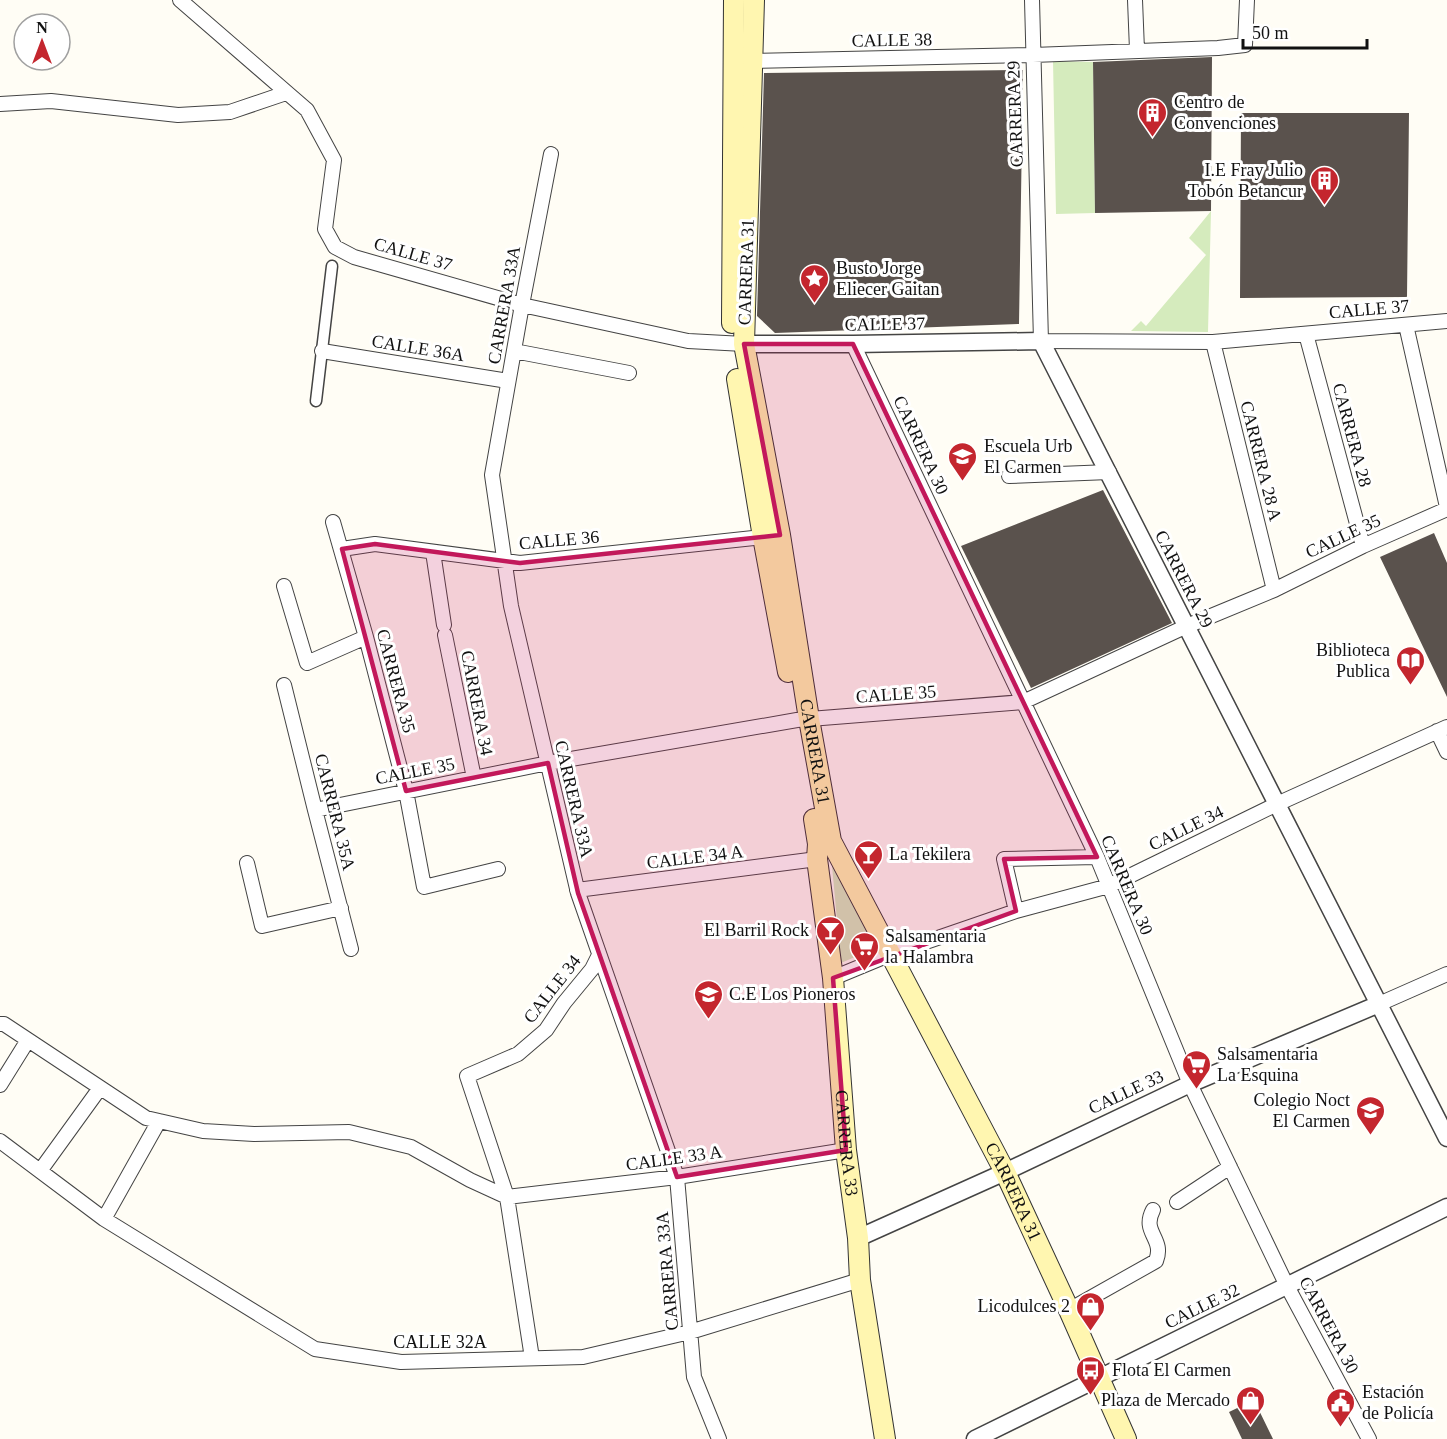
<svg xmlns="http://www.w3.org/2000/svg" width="1447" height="1439" font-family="'Times New Roman',serif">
	<rect width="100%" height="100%" fill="#fffdf5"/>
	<path fill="#d5ebbd" d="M1053 61 1093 62 1095 213 1056 214Z
		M1211 211 1208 332 1131 331 1141 321 1146 326 1206 255 1189 238Z
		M832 866 878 947 841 963Z"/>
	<path fill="#5a524d" d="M1212 57 1211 211 1095 213 1093 62Z
		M1023 70 1019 324 775 333 757 316 764 73Z
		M1241 113H1409L1407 297 1240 298Z
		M1103 490 1172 623 1031 688 961 546Z
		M1434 533 1447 563V697L1380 557Z
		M1254 1400 1273 1439H1242L1229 1412Z"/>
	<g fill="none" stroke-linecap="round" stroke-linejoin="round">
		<defs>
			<path id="pedestrian" d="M316 401 332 266"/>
			<path id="minor" d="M180 0 307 110 334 160 325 229 335 247 354 257 522 305 688 341 744 344
				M1032 0 1041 341 1213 342 1447 321
				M1135 0 1137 50
				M752 61 1033 55 1218 48 1245 45 1247 0
				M0 104 51 101 178 115 230 112 286 93
				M551 154 522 305 492 475 511 606 578 893 677 1177 694 1377 719 1439
				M1406 325 1447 507
				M1306 334 1363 546
				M1213 342 1274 590
				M853 344 1097 857 1190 1084 1287 1286 1369 1439
				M322 351 508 381
				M514 351 629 373
				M1009 476 1109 472
				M333 522 366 637 406 791 424 887 498 869
				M342 549 375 544 520 563 772 536
				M433 552 444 625
				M284 586 307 663 366 637
				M445 635 474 778
				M284 685 315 810 351 949
				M1437 731 1447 752
				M315 810 548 763 797 720 1023 702 1187 626 1274 590 1363 546 1447 509
				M247 863 262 926 341 908
				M577 890 817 859
				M1016 911 1004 859 1097 857
				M833 978 891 954 1016 911 1109 886 1277 804 1447 727
				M1379 1004 1447 974
				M0 1024H4L146 1118 203 1131 254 1134 349 1132 411 1147 470 1180 507 1197
				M0 1085 28 1040
				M0 1141 104 1219 315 1349 401 1362 583 1357 690 1332 860 1280
				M40 1171 100 1088
				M507 1197 677 1177 846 1150
				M1177 1202 1230 1167
				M104 1219 159 1121
				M1069 1310 1156 1261C1165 1238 1141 1233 1153 1210
				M532 1358 507 1197 467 1076 518 1054 546 1030 564 1003 592 969 599 955"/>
			<path id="tertiary" d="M744 344H853L1041 341 1447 1138
				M858 1238 1005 1172 1190 1084 1379 1004
				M975 1439 1447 1207"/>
			<g id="secondary">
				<path id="s1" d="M754 0 744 344 780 535 809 719 831 841 1005 1172 1069 1310 1126 1439"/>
				<path d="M732 323 734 0"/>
				<path d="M737 379 763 537 788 672"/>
				<path id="s2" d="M814 819 818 844 817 859 833 978 846 1150 858 1238 860 1280 885 1439"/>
			</g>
		</defs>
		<use href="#pedestrian" stroke="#444" stroke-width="13"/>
		<use href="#minor" stroke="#444" stroke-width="16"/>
		<use href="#tertiary" stroke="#444" stroke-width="19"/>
		<use href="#secondary" stroke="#333" stroke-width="22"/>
		<use href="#pedestrian" stroke="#fff" stroke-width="10"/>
		<use href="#minor" stroke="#fff" stroke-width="14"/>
		<use href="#tertiary" stroke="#fff" stroke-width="16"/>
		<use href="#secondary" stroke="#fff6b0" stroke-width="20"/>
	</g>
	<path fill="#c2185b" fill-opacity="0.2" stroke="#c2185b" stroke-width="4.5" stroke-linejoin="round" d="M744 344H853L1097 857 1004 859 1016 911 833 978 846 1150 677 1177 578 893 548 763 406 791 342 549 375 544 520 563 780 535Z"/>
	<defs>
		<symbol id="building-pin" viewBox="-11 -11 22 30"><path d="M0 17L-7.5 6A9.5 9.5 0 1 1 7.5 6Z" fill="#c4262e" stroke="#fff"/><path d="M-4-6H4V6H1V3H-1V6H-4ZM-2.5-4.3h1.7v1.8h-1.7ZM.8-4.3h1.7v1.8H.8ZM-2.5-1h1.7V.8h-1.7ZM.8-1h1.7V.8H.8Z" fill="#fff"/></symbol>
		<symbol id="sight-pin" viewBox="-11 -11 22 30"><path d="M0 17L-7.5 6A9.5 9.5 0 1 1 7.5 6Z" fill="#c4262e" stroke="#fff"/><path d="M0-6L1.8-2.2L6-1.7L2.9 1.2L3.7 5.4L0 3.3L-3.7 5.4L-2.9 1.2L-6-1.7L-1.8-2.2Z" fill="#fff"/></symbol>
		<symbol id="school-pin" viewBox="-11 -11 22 30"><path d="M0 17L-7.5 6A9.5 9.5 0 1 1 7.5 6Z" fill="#c4262e" stroke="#fff"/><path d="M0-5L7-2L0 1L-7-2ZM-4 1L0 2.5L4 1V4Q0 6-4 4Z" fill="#fff"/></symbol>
		<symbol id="library-pin" viewBox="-11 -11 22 30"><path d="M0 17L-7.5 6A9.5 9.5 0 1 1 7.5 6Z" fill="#c4262e" stroke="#fff"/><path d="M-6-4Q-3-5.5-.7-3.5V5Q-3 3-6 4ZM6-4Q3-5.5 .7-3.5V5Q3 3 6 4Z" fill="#fff"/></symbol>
		<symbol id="bar-pin" viewBox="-11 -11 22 30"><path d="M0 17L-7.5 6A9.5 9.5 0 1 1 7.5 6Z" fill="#c4262e" stroke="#fff"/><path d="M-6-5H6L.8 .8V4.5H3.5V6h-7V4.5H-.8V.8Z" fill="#fff"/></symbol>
		<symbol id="supermarket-pin" viewBox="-11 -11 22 30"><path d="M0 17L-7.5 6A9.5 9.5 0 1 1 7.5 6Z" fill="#c4262e" stroke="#fff"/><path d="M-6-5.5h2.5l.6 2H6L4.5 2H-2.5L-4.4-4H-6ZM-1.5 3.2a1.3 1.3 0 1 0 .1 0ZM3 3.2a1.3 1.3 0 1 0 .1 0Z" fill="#fff"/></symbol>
		<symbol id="shop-pin" viewBox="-11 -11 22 30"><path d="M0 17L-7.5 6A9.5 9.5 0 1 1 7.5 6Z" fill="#c4262e" stroke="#fff"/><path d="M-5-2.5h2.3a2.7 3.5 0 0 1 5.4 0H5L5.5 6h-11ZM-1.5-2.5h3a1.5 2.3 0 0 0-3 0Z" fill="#fff"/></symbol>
		<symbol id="bus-pin" viewBox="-11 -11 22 30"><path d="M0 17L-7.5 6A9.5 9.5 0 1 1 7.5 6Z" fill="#c4262e" stroke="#fff"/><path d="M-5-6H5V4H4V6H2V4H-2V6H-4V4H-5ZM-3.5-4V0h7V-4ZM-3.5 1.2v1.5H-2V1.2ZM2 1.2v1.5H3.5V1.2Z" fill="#fff"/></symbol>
		<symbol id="civic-pin" viewBox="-11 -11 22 30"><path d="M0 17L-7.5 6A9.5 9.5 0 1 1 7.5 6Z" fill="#c4262e" stroke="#fff"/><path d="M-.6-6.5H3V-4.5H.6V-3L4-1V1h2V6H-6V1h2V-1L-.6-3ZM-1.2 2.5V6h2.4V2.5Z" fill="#fff"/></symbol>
	</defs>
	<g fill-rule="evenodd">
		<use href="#building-pin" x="1136" y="96" width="33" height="45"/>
		<use href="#building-pin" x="1308" y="164" width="33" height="45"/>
		<use href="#sight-pin" x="798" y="262" width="33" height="45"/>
		<use href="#school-pin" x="946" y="440" width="33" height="45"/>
		<use href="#library-pin" x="1394" y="644" width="33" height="45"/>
		<use href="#bar-pin" x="852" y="838" width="33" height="45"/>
		<use href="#bar-pin" x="814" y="914" width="33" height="45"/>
		<use href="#supermarket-pin" x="848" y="930" width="33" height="45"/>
		<use href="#school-pin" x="692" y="978" width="33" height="45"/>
		<use href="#supermarket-pin" x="1180" y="1048" width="33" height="45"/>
		<use href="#school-pin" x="1354" y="1094" width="33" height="45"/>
		<use href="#shop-pin" x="1074" y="1290" width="33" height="45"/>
		<use href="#bus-pin" x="1074" y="1354" width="33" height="45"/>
		<use href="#shop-pin" x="1234" y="1384" width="33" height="45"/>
		<use href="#civic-pin" x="1324" y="1386" width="33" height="45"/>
	</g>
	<g text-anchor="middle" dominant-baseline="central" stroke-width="6" stroke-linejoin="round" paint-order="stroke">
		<g font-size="18" fill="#111" stroke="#fff">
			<text transform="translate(892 40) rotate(-1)">CALLE 38</text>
			<text transform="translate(1015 114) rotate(-92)">CARRERA 29</text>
			<text transform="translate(413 254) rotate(16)">CALLE 37</text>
			<text transform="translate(746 272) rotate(-88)">CARRERA 31</text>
			<text transform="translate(504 305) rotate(-80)">CARRERA 33A</text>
			<text transform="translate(1369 309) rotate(-5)">CALLE 37</text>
			<text transform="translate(885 324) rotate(-1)">CALLE 37</text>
			<text transform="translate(418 348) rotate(9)">CALLE 36A</text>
			<text transform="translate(1352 435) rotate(75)">CARRERA 28</text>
			<text transform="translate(921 445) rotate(65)">CARRERA 30</text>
			<text transform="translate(1261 461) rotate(76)">CARRERA 28 A</text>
			<text transform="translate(1343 536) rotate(-25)">CALLE 35</text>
			<text transform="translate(559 540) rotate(-5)">CALLE 36</text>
			<text transform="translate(1184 579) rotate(63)">CARRERA 29</text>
			<text transform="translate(396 681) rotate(75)">CARRERA 35</text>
			<text transform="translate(896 694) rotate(-4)">CALLE 35</text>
			<text transform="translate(477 703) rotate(79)">CARRERA 34</text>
			<text stroke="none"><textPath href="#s1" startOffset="758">CARRERA 31</textPath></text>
			<text transform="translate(415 771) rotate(-11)">CALLE 35</text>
			<text transform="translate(574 799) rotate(77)">CARRERA 33A</text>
			<text transform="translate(335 812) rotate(76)">CARRERA 35A</text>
			<text transform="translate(1186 828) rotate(-26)">CALLE 34</text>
			<text transform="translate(695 857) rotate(-7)">CALLE 34 A</text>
			<text transform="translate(1127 885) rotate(67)">CARRERA 30</text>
			<text transform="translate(552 989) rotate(-52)">CALLE 34</text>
			<text transform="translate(1126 1092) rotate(-25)">CALLE 33</text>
			<text stroke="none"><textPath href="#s2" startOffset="326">CARRERA 33</textPath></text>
			<text transform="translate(674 1158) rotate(-8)">CALLE 33 A</text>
			<text stroke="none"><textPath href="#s1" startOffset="1244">CARRERA 31</textPath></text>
			<text transform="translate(667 1271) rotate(-95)">CARRERA 33A</text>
			<text transform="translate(1202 1306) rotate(-26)">CALLE 32</text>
			<text transform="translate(1329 1325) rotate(62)">CARRERA 30</text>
			<text x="440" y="1342">CALLE 32A</text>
		</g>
		<g font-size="18" fill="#111" stroke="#fff" text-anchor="start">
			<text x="1174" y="102">Centro de<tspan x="1174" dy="21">Convenciones</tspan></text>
			<text x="1303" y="170" text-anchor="end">I.E Fray Julio<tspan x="1303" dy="21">Tobón Betancur</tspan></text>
			<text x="836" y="268">Busto Jorge<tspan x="836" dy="21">Eliecer Gaitan</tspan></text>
			<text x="984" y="446">Escuela Urb<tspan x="984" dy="21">El Carmen</tspan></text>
			<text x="1390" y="650" text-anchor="end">Biblioteca<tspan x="1390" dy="21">Publica</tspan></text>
			<text x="889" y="854">La Tekilera</text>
			<text x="809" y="930" text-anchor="end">El Barril Rock</text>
			<text x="885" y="936">Salsamentaria<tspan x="885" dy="21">la Halambra</tspan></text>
			<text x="729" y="994">C.E Los Pioneros</text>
			<text x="1217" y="1054">Salsamentaria<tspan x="1217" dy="21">La Esquina</tspan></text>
			<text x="1350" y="1100" text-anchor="end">Colegio Noct<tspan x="1350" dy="21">El Carmen</tspan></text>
			<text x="1070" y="1306" text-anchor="end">Licodulces 2</text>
			<text x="1112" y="1370">Flota El Carmen</text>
			<text x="1362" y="1392">Estación<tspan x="1362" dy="21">de Policía</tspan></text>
			<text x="1230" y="1400" text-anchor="end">Plaza de Mercado</text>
		</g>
	</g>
	<g transform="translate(42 42)"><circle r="28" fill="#ffffff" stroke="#a0a0a0" stroke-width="1.5"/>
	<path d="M0-4.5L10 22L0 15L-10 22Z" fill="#c4262e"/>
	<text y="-9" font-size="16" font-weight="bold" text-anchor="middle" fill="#111111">N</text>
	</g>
	<path d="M1243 39v9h124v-9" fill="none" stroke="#111111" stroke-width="3"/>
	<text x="1252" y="39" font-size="18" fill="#111111" stroke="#ffffff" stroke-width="4.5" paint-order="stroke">50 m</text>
</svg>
